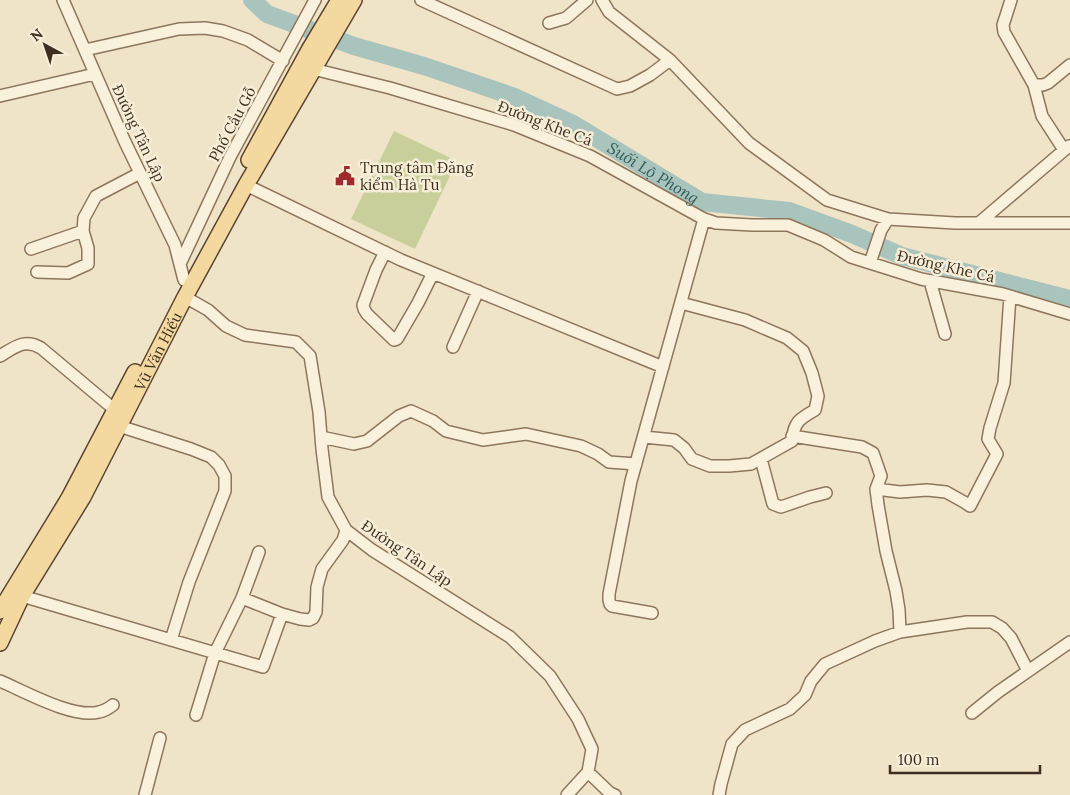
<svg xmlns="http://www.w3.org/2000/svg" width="1070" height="795" font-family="Lora,serif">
	<rect width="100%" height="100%" fill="#f0e4c8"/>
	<path fill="#c9cf9b" d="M394 131 457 161 415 249 351 219Z"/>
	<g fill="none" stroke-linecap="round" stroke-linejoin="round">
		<path stroke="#a9c4bc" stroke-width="18" id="s1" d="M252 0 267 14 354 46 424 66 512 96 573 124 702 202 789 211 852 234 902 256 1070 299"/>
		<defs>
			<path id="minor" d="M63 0 125 142 175 245 184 280
				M421 0 617 89 630 86 650 75 670 60
				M602 0 609 12 670 60 749 143 827 200 888 219 955 223H1070
				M1011 0 1003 25 1004 32 1034 85 1042 116 1064 150
				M549 23 566 18 587 0
				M85 50 179 29 205 28 223 31 248 40 283 61
				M313 69 390 88 514 125 590 156 704 219 716 223 752 225H788L824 240 851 257 921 279 1003 294 1070 314
				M1034 85H1043L1048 83 1070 65
				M0 96 95 74
				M246 185 401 260 663 367
				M980 222 1069 146
				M31 249 83 231
				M385 252 376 270 363 305 364 309 367 314 394 340 397 339 400 334 418 303 433 273
				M870 263 881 230 888 219
				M180 264 230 157 315 0
				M37 272 68 273 88 264V248L83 231 84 218 96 196 140 173
				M930 281 945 334
				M185 297 208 310 226 326 245 335 296 342 310 356 319 412 322 449 328 497 346 530 372 550 510 637 550 676 578 719 592 749 588 772 567 795
				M453 347 478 291
				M0 356C15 347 25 338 41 348L115 410
				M119 426 191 449 211 457 219 465 225 476V491L189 582 171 640
				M792 436 862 447 873 453 881 476 876 489 900 492 927 490 946 492 964 502 970 506 997 454 988 439 990 428 1004 383 1010 296
				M321 437 354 444 367 441 399 416 411 411 433 421 446 431 483 440 526 434 581 446 598 454 609 462 636 464
				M644 437 674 440 684 448 692 459 710 466H729L751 464 792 441C794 422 799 419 815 410L818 396 812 373 803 351 787 338 745 320 681 303
				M761 459 773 504 781 507 810 497 826 493
				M876 489 878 505 886 551 896 591 899 610 900 632
				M22 596 263 667 282 614
				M242 598 282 614 300 619 309 620 313 618 316 612 317 587 322 569 343 540 346 530
				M652 613 612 606 610 604 609 600V594L631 481 704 219
				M0 681C24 691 73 719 99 712 104 711 109 708 113 705
				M972 713 998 692 1070 642
				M196 715 215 653 242 598 259 552
				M588 772 610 793 615 795
				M145 795 160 738
				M719 795 721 784 732 744 745 730 790 709 805 695 811 681 825 664 875 641 900 632 967 622H992L1002 628 1011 638 1028 671"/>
			<g id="major">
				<path d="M249 160 309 50 339 0"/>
				<path d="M0 611 69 498 135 372"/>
				<path id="s2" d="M0 643 22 596 83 497 185 297 246 185 354 0"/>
			</g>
		</defs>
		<use href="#minor" stroke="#8d765c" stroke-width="14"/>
		<use href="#major" stroke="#5b4430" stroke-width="18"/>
		<use href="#minor" stroke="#faf1dc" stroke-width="11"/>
		<use href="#major" stroke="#f3d9a0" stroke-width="15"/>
	</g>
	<defs>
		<symbol id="civic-bare" viewBox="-9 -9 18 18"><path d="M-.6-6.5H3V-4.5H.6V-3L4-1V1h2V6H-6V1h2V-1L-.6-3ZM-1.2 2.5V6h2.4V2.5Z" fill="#9e2a2b" stroke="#f7eed8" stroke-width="2.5" paint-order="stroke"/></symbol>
	</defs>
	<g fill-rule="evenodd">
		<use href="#civic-bare" x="331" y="162" width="28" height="28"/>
	</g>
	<g text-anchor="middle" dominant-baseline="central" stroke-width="5" stroke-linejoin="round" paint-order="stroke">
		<g font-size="15" fill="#3d2e20" stroke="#f7eed8">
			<text transform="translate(545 123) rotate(21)">Đường Khe Cá</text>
			<text transform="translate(232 124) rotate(-62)">Phố Cầu Gỗ</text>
			<text transform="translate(139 133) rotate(65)">Đường Tân Lập</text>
			<text transform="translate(946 266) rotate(13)">Đường Khe Cá</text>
			<text stroke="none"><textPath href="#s2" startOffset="332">Vũ Văn Hiếu</textPath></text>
			<text transform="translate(407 553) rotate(34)">Đường Tân Lập</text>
		</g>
		<g font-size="15" fill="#3d2e20" stroke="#f7eed8" text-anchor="start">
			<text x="360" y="167">Trung tâm Đăng<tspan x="360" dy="17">kiểm Hà Tu</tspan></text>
		</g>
		<g font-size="16" font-style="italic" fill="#2f5d5a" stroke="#f7eed8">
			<text stroke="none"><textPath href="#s1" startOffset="440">Suối Lộ Phong</textPath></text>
		</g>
	</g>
	<g transform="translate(45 45) rotate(320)" stroke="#f7eed8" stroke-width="4" paint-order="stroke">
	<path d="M0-4L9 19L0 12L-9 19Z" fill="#3d2e20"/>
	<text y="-8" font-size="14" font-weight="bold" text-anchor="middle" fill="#3d2e20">N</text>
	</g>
	<path d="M890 765v8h150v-8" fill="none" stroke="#3d2e20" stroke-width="2.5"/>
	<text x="898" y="765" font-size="15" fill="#3d2e20" stroke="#f7eed8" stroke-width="4" paint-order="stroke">100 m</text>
</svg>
